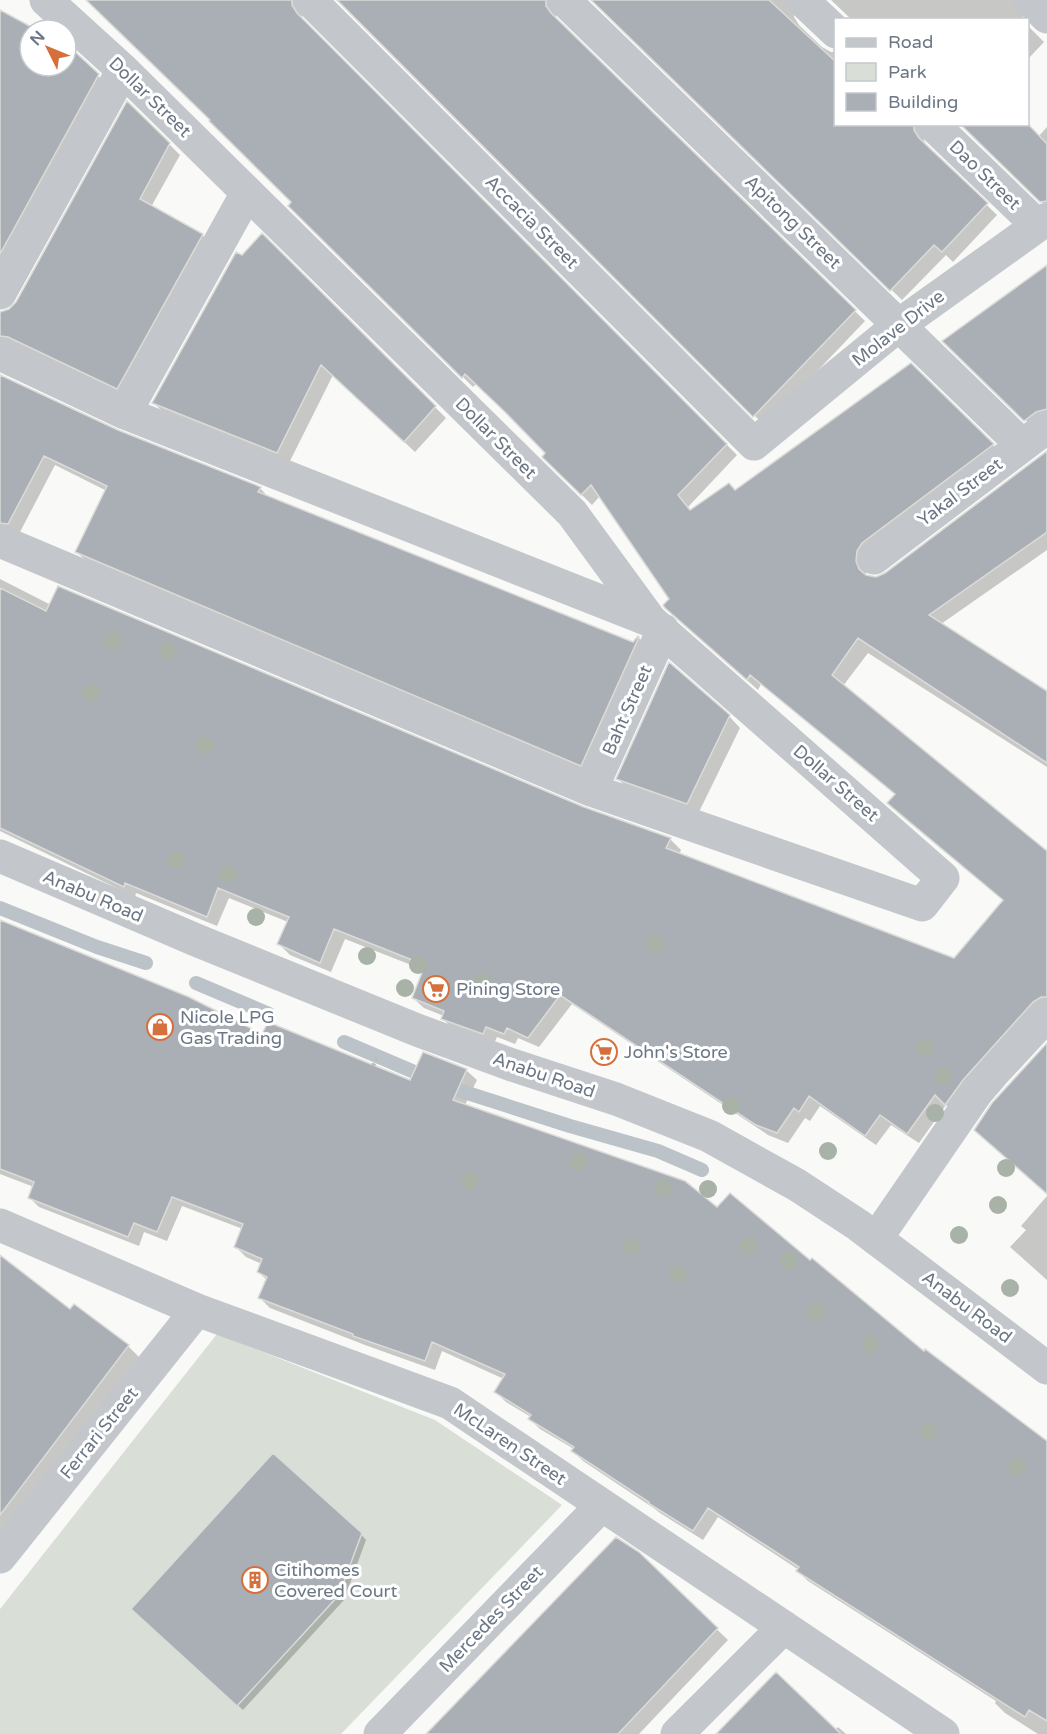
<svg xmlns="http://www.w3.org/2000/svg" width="1047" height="1734" font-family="'Varela Round',sans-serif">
	<rect width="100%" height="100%" fill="#f9f9f7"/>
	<path fill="#d9ded7" d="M217 1334 435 1420 562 1505 341 1734H0V1609Z"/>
	<path fill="#0003" d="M88 0H306L302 7V17L307 26 737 455 688 507 691 511 736 491 911 365 1003 455 867 562 866 573 867 577 876 578 886 574 1047 452V550L941 624 1047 693V767L868 653 843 686 1047 853V1011L957 1114 946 1105 919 1143 891 1125 876 1145 820 1106 810 1121 805 1118 788 1143 768 1135 572 1004 539 1047 518 1038 515 1044 497 1037 494 1044 453 1029 442 1018 444 1016 424 1008 413 998 424 970 345 939 331 972 290 955 279 944 288 922 229 898 217 926 136 893 135 897 0 831V579L51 605 583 809 670 839 681 850 679 855 954 960 1004 901 899 814 889 803 896 795 761 684 758 690 678 619 670 599 600 496 592 505 544 457 548 453 477 383 473 387 290 206 293 202 211 120Z
		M339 0H560L556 7V18L561 25 865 321 765 426Z
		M593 0H798L794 6V17L799 25 822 47 831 52H836V124H927L924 130V141L929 149 997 215 953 262 946 255 902 300Z
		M831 0H1026L1022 7 1023 20 851 19Z
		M0 11 34 30H30V66H66V47L109 86 0 284Z
		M1028 26 1044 42 1028 59Z
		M128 103 180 155 151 207 202 235 213 245 128 398 0 349V313L10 311 18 303Z
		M961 124 1038 137 1047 127V207Z
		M262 236 446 418 415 452 333 375 289 463 165 414 154 403 242 257Z
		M1047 267V422L1036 430 944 341Z
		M0 376 116 431 260 488 269 498 634 643 639 638 649 649 592 775 88 563 77 552 107 491 55 465 19 534 0 536Z
		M729 716 740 728 698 814 629 790 618 779Z
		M0 922 262 1036 410 1081 466 1070 477 1080 465 1105 717 1209 924 1353 1047 1443V1734H1038L1005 1713 995 1703 996 1701 808 1581 798 1571 799 1570 718 1517 703 1540 660 1513 655 1509 583 1461 573 1451 574 1449 540 1429 530 1419 531 1417 506 1402 496 1392 504 1379 442 1351 435 1370 365 1345 270 1308 260 1298 267 1280 258 1272 262 1264 246 1257 236 1247 243 1229 182 1206 167 1241 144 1232 139 1246 39 1207 29 1197 34 1187 0 1174Z
		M1047 1196V1280L1010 1247 1026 1230 1021 1226Z
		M0 1273 71 1311 74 1306 128 1346 139 1357 0 1540Z
		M361 1534 366 1540 344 1600 243 1710 138 1614Z
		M638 1554 728 1640 639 1734H429Z
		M838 1727 846 1734H719L835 1730Z"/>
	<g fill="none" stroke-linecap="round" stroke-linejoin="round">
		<path stroke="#bbc3c9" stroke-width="14" d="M0 908 97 947 146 963
			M196 983 269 1014
			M344 1042 412 1071
			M458 1090 570 1126 658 1151 702 1170"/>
	</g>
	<path fill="#a9afb5" stroke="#dbdbd9" stroke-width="1.5" d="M86 0H292V5L297 13 727 444 678 495 690 510 729 483 735 490 911 363 994 444 862 543 857 551 856 561 859 569 866 575 876 577 885 573 1047 451V532L929 615 1047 691V763L858 638 832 675 1047 851V997H1041L1033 1002 963 1080 945 1105 935 1095 907 1134 880 1115 865 1136 809 1096 799 1112 794 1108 777 1133 756 1125 560 995 528 1038 507 1028 504 1034 486 1027 483 1034 441 1019 444 1011 412 998 425 965 334 929 320 963 277 944 289 917 218 888 207 917 125 883 124 887 0 828V588L46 611 58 586 584 807 671 838 666 848 954 958 1003 900 887 803 895 794 750 675 747 680 665 608 663 605 669 599 591 485 581 495 542 457 545 453 505 412 465 374 462 378 288 206 291 202 209 121 210 120Z
		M337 0H546V6L551 13 856 310 753 417Z
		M591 0H769L836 62V124H914V130L919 138 988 203 942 252 934 245 890 291Z
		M0 10 37 30H30V66H66V46L72 49 99 74 0 254Z
		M127 101 170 143 140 199 203 234 117 389 8 337 0 336V312L9 309 16 302Z
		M960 124H1028L1047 144V201L1040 202Z
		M262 233 436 406 404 442 321 365 277 453 152 403 236 252 242 255Z
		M1047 265V409L1036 412 1024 421 942 341Z
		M0 375 118 430 261 487 258 492 633 642 638 636 639 637 581 766 75 552 107 486 44 456 8 524 0 523Z
		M669 662 730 715 687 804 616 779Z
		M0 920 189 997 262 1034 268 1022 410 1080 423 1052 467 1069 453 1100 685 1181 717 1207 730 1193 810 1260 812 1258 924 1351 925 1349 1047 1441V1721L1029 1710 1025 1717 796 1571 799 1567 708 1508 693 1531 648 1503 649 1502 571 1451 574 1447 528 1419 531 1415 494 1392 505 1374 432 1342 425 1361 353 1336V1334L258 1298 267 1277 257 1272 262 1259 234 1247 243 1224 172 1197 157 1232 134 1223 128 1237 28 1198 34 1182 0 1169Z
		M1047 1043V1194L974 1130 992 1103Z
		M0 1255 70 1309 74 1304 129 1345 0 1515Z
		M273 1453 362 1533 339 1595 237 1706 131 1609Z
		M616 1537 639 1552 718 1628 618 1734H426Z
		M776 1672 841 1734H716Z"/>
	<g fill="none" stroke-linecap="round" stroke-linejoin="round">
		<path stroke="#bbbdc0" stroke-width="4" stroke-dasharray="3 3" stroke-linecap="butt" d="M373 1066 377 1057"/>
		<path stroke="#c3c6ca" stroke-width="33" d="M310 0 754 444 899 325 1047 219
			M564 0 1022 445
			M802 0 836 32
			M1030 0 1047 17
			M932 124 1037 225
			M0 293 123 70
			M0 354 125 413 651 621
			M125 413 247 193
			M0 541 591 790 922 905 943 878 651 621 572 513 123 70 46 0
			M874 558 1047 427
			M591 790 663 630
			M0 856 196 940 417 1030 512 1065 616 1099 709 1136 797 1185 858 1225 1047 1368
			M0 1225 197 1310 450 1403 943 1734
			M876 1239 977 1092 995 1071 1047 1015
			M0 1557 197 1310
			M380 1734 602 1505
			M677 1734 784 1627"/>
	</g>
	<g fill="#a8b2a7">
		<circle cx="113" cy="641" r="9"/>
		<circle cx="168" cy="651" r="9"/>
		<circle cx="91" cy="693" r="9"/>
		<circle cx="205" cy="745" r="9"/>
		<circle cx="176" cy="860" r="9"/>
		<circle cx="228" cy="874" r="9"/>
		<circle cx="256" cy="917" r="9"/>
		<circle cx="655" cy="944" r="9"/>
		<circle cx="367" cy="956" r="9"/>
		<circle cx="418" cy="965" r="9"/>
		<circle cx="483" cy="982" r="9"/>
		<circle cx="405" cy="988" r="9"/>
		<circle cx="925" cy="1047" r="9"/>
		<circle cx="943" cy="1076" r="9"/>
		<circle cx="731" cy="1106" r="9"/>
		<circle cx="935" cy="1113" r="9"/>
		<circle cx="828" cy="1151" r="9"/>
		<circle cx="579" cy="1162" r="9"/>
		<circle cx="1006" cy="1168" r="9"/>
		<circle cx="470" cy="1181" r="9"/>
		<circle cx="663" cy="1188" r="9"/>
		<circle cx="708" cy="1189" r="9"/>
		<circle cx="998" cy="1205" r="9"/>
		<circle cx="959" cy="1235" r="9"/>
		<circle cx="631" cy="1246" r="9"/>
		<circle cx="748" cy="1246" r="9"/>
		<circle cx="789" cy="1261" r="9"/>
		<circle cx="678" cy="1274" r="9"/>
		<circle cx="1010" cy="1288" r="9"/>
		<circle cx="816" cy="1312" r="9"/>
		<circle cx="870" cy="1344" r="9"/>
		<circle cx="929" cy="1431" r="9"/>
		<circle cx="1017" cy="1467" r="9"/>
	</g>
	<defs>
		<symbol id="supermarket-ring" viewBox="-11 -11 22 22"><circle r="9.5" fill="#fff" stroke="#d5703c" stroke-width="1.5"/><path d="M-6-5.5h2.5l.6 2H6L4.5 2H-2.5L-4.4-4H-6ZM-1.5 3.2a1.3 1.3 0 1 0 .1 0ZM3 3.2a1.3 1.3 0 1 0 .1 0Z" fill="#d5703c"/></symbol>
		<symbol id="shop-ring" viewBox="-11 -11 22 22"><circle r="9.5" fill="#fff" stroke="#d5703c" stroke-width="1.5"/><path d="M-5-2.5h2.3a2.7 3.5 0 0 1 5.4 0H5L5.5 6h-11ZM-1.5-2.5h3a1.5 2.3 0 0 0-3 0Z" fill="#d5703c"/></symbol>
		<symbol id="building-ring" viewBox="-11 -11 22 22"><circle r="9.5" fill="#fff" stroke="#d5703c" stroke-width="1.5"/><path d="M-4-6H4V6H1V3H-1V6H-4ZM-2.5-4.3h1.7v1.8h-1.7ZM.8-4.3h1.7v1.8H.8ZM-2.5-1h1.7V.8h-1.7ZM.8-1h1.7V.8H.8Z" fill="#d5703c"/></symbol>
	</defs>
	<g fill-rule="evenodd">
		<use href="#supermarket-ring" x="421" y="974" width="30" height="30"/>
		<use href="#shop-ring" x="145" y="1012" width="30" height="30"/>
		<use href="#supermarket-ring" x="589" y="1037" width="30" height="30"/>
		<use href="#building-ring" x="240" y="1565" width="30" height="30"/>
	</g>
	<g text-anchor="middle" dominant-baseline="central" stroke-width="6" stroke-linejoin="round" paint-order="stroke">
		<g font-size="18" fill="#6b7785" stroke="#fff">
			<text transform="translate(150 97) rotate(44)">Dollar Street</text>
			<text transform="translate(985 175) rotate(44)">Dao Street</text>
			<text transform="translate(532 222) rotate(45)">Accacia Street</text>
			<text transform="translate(793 222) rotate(44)">Apitong Street</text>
			<text transform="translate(898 328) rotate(-38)">Molave Drive</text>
			<text transform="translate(496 438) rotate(45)">Dollar Street</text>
			<text transform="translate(960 492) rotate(-37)">Yakal Street</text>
			<text transform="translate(627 710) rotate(-66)">Baht Street</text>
			<text transform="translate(836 783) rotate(41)">Dollar Street</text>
			<text transform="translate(93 896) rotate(23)">Anabu Road</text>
			<text transform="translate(544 1075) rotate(19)">Anabu Road</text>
			<text transform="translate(967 1307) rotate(37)">Anabu Road</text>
			<text transform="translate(99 1433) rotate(-51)">Ferrari Street</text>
			<text transform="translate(510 1444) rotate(34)">McLaren Street</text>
			<text transform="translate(491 1619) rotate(-46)">Mercedes Street</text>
		</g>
		<g font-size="18" fill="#6b7785" stroke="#fff" text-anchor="start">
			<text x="456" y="989">Pining Store</text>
			<text x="180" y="1017">Nicole LPG<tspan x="180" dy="21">Gas Trading</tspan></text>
			<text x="624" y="1052">John's Store</text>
			<text x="274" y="1570">Citihomes<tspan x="274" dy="21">Covered Court</tspan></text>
		</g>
	</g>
	<rect x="834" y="18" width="195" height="108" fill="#ffffff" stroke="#c4c9ce" stroke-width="1.5"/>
	<rect x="846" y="38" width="30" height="9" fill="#c3c6ca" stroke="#c4c9ce" stroke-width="1.5"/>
	<text x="888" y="48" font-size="18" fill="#6b7785">Road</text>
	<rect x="846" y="63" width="30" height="18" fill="#d9ded7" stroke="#c4c9ce" stroke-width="1.5"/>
	<text x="888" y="78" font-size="18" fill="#6b7785">Park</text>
	<rect x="846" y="93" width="30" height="18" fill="#a9afb5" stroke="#c4c9ce" stroke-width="1.5"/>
	<text x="888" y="108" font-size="18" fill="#6b7785">Building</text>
	<g transform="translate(48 48) rotate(313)"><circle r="28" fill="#ffffff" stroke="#c4c9ce" stroke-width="1.5"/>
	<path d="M0-4.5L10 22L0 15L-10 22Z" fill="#d5703c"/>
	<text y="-9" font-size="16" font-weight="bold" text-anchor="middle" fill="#6b7785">N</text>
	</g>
</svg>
